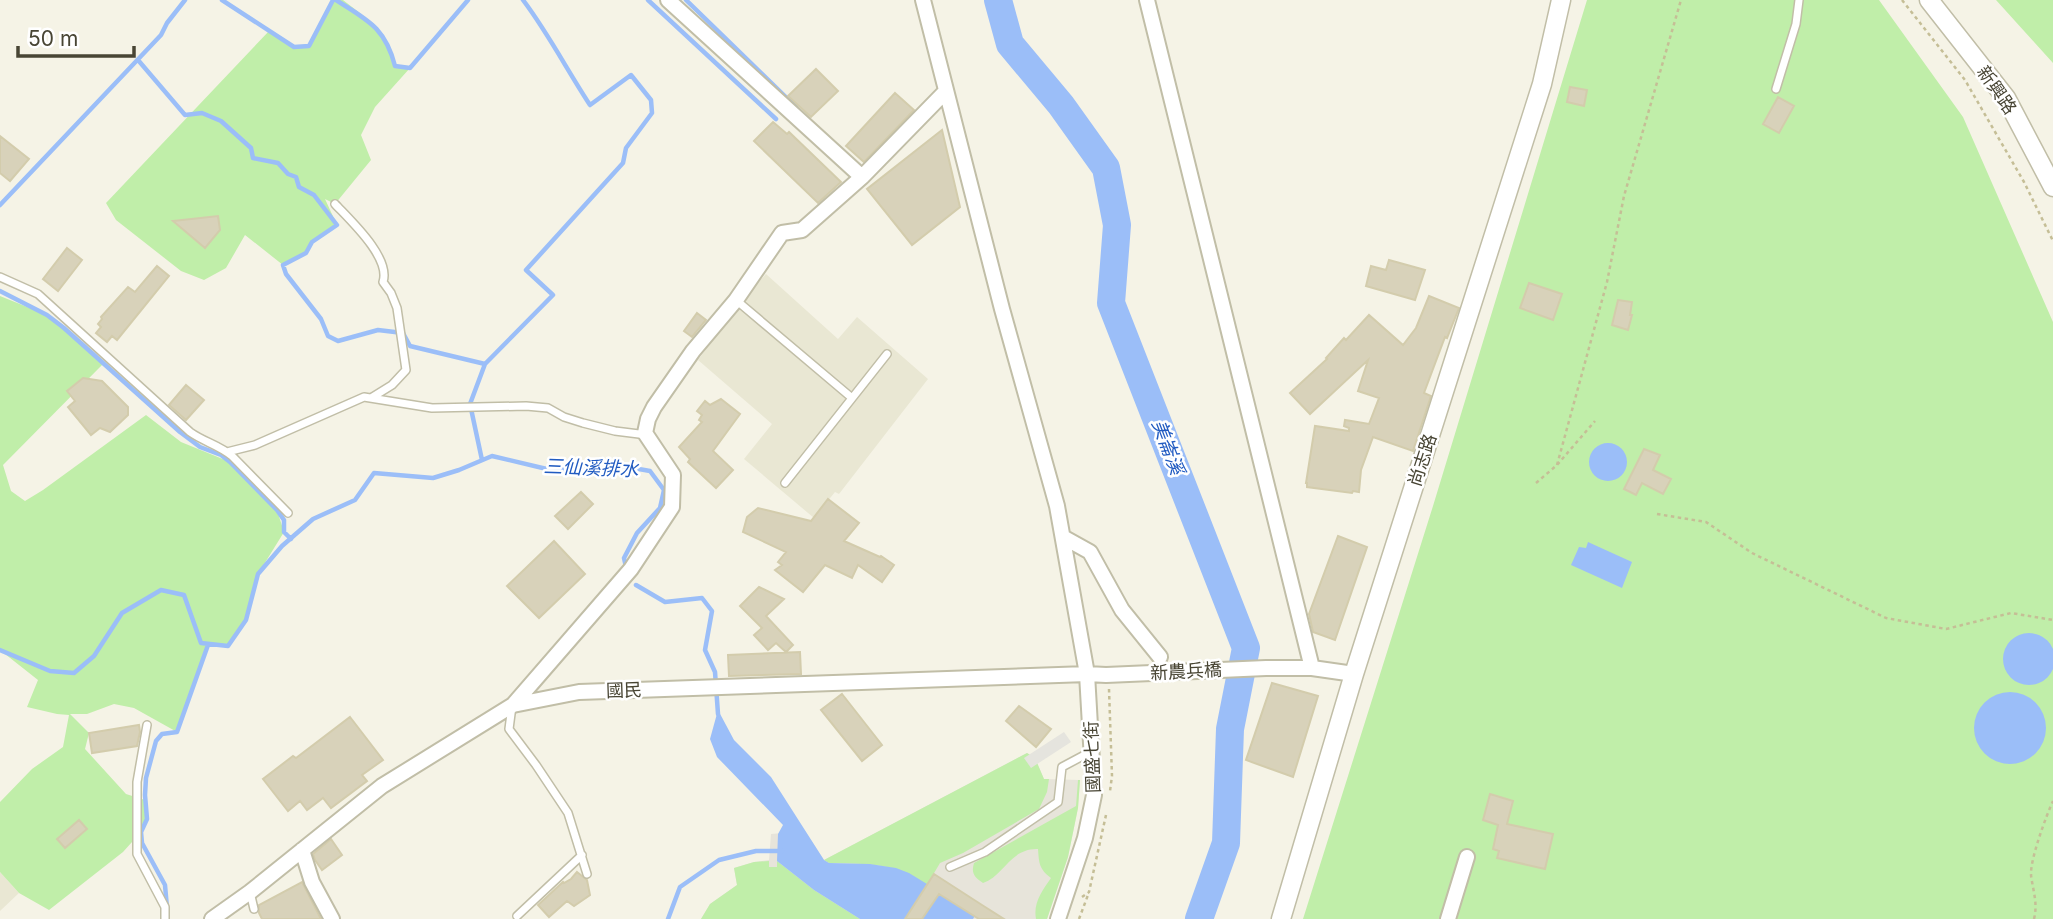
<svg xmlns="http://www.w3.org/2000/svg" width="2053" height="919" font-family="Inter,'Noto Sans TC',sans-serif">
	<rect width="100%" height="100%" fill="#f5f3e6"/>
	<path fill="#e9e7d3" d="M766 274 838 339 857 317 928 379 839 494 835 492 814 518 744 459 772 424 698 360 745 297Z
		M0 872 19 893 0 911Z"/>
	<path fill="#e7e4da" d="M1027 753 1035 758 1044 779 1080 780 1078 808 1068 857 1047 919H701L710 904 737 885 734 868 754 862 769 860 771 834 805 831 824 860Z"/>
	<path fill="#c0eea9" d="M333 0H343L374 24 391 49 395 65 410 68 375 107 361 135 371 160 335 204 325 199 337 225 312 242 306 253 283 265 245 235 226 268 204 280 181 271 116 220 106 203 269 31 294 47 309 46Z
		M1587 0H1879L1963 117 2053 322V919H1303L1433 506Z
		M1996 0H2053V63Z
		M0 296 47 315 103 364 3 465 11 491 25 501 43 490 146 415 181 442 230 462 277 510 284 532 258 574 246 620 228 646 208 644 177 732 134 708 114 704 87 714H70L89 733 85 749 126 794 145 800 147 819 141 832 123 852 49 910 19 893 0 872V802L32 769 63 747 69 715 57 714 27 707 38 680 0 650Z
		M1027 753 1035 758 1044 779H1049L1047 792 1039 809 963 853 940 863 927 885C892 862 869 864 829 863L824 860Z
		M1078 780H1080L1078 808 1068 857 1047 919H1036C1033 903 1042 891 1051 878 1039 869 1039 863 1038 849 1010 848 1004 876 983 883 974 877 971 873 974 863L1076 806Z
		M769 861V867H777V861L814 890 860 919H701L710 904 737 885 734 868 754 862Z"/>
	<path fill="#e5e4de" d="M1064 732 1071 742 1031 768 1024 758Z"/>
	<path fill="#9bbef8" d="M1589 462a19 19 0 1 1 38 0a19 19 0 1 1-38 0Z
		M1588 542 1632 562 1622 588 1571 565 1579 547 1586 548Z
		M2003 659a26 26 0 1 1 52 0a26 26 0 1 1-52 0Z
		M1974 728a36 36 0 1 1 72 0a36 36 0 1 1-72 0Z
		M718 710 734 740 771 777 824 860 829 863 870 864 896 868 909 873 976 914 973 919H860L814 890 777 861 778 834 783 825 717 757 710 739Z"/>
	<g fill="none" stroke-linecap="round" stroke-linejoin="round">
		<path stroke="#9bbef8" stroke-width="4.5" d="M222 0 294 47 309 46 333 0
			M336 0C367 20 385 27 395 66L410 68 468 0
			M648 0 776 119
			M686 0 796 107
			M138 60 185 115 202 113 221 121 251 148 253 158 278 163 288 174 296 177 299 187 314 195 337 225 312 242 306 253 283 265 286 274 321 319 328 336 338 341 378 330 403 333 410 346 485 364
			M0 205 161 35 167 23 185 0
			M0 291 47 315 64 328 180 432 200 447 221 455 230 462 277 510 284 520V532L291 539
			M482 460 470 404 485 364 553 295 526 270 623 163 626 148 652 113 651 100 631 75 590 105C567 70 548 33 523 0
			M636 585 665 602 702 598 712 611 705 650 715 672 718 714
			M0 650 50 671 74 673 94 656 122 613 161 590 184 595 201 643 228 646 246 620 258 574 282 546 313 519 355 500 374 473 433 478 459 470 492 456 551 470 622 466 650 471 664 490 660 508 637 533 624 558 626 567
			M167 908 165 885 142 843 141 832 147 819 145 795 146 778 156 741 162 734 177 732 208 645
			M668 919 680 887 719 860 756 851H782"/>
		<path stroke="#9bbef8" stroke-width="28" d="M998 0 1010 44 1061 105 1106 168 1117 225 1111 303 1246 648 1230 729 1226 843 1199 919"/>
	</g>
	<path fill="#d8d2ba" stroke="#d3ccac" stroke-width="2" d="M816 69 838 91 811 117 788 96Z
		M1570 87 1587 90 1584 106 1567 102Z
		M895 93 914 110 864 162 846 146Z
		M1778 97 1794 106 1779 133 1763 124Z
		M773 122 787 134 789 132 841 182 818 203 754 141Z
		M942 130 960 207 912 245 867 189Z
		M0 136 29 159 10 181 0 173Z
		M218 216 220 230 205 248 173 221Z
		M67 248 82 260 58 291 43 279Z
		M1389 260 1425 270 1415 300 1366 286 1371 266 1386 270Z
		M157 266 169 276 117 340 112 336 107 342 96 333 101 327 98 324 102 319 101 317 128 287 135 292Z
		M1529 283 1562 294 1553 320 1520 308Z
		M1429 296 1459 308 1447 338 1445 337 1424 393 1431 396 1413 451 1373 437 1361 470 1359 492 1353 491 1352 493 1307 487V483H1306L1315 426 1349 431V428L1344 426 1345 420 1369 424 1379 398 1358 391 1368 360 1310 414 1290 393 1327 359 1326 358 1344 338 1346 340 1369 315 1403 345 1416 328Z
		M1618 300 1632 302 1630 315H1632L1628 330 1612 325Z
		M697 313 706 320 692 337 684 331Z
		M83 378 102 381 128 407V415L110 432 100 428 91 435 68 407 75 401 67 391Z
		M186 385 204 400 186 420 169 405Z
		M721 399 740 414 713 451 733 470 716 488 688 462 690 459 679 447 702 422 699 420 702 415 697 411 705 401 710 405Z
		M1644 449 1660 455 1653 470 1671 479 1663 494 1642 483 1636 495 1624 489Z
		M581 492 593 504 568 529 555 516Z
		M828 499 859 523 844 541 880 557 881 556 894 565 882 582 858 565 852 578 825 565 803 592 775 570 782 565 778 562 786 552 743 532 747 517 758 508 811 521Z
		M1338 536 1367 547 1335 640 1313 632 1309 614Z
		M554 541 585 574 539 618 507 586Z
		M759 587 784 599 766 616 793 645 786 652 776 643 768 650 754 635 762 628 740 606Z
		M800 652 801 674 729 676 728 655Z
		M1272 683 1318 696 1293 777 1246 760Z
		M842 694 882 745 862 761 821 710Z
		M1019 706 1051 729 1036 747 1006 721Z
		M350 717 383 760 362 775 367 781 331 808 323 798 307 810 300 801 288 811 263 779 293 756 296 758Z
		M139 725 140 732 137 746 92 753 89 733Z
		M1490 794 1513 801 1507 824 1553 834 1545 869 1497 858 1499 851 1493 849 1498 825 1483 820Z
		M79 820 87 829 65 848 57 839Z
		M331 839 342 855 322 870 315 860 313 854Z
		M577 872 587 880 590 895 574 906 567 901 549 917 538 905 563 882 564 883 571 879Z
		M934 874 982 905 1004 919H979L939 894 922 919H905Z
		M302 882 321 919H262L259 913V905Z"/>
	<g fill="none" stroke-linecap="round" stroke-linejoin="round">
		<defs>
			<path id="service" d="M1776 89 1796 24 1799 0
				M335 204C351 221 391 258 383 282L391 293 397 308 406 370 392 385 371 398
				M0 277 38 294 190 432C204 442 219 445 232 456L288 513
				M736 300 852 398
				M227 452 255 445 364 397 432 408 526 406 548 408 564 417 583 423 615 431 647 435
				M785 483 887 354
				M512 706 509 729 536 765 568 813 587 874
				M147 725 137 782V854L165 907V919
				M950 867 985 852 1058 802 1062 767 1092 751
				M250 892 254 909
				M517 916 582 855"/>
			<path id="minor" d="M668 0 862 177 945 92
				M923 0 1002 309 1057 506 1087 674 1094 795 1085 838 1058 919
				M1147 0 1312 668
				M1063 537 1090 552 1122 610 1160 657
				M513 705 631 569 672 507 673 475 645 433 648 419 654 407 693 351 736 300 782 233 802 230 862 177
				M302 850 312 882 332 919
				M212 919 250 892 382 786 513 705 579 692 1087 674 1106 675 1266 668H1312L1354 674
				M1448 919 1467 857"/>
			<path id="tertiary" d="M1929 0 2006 98 2053 187
				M1281 919 1354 674 1542 84 1561 0"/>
		</defs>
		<use href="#service" stroke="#c1bea7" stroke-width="10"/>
		<use href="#minor" stroke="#c1bea7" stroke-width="18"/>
		<use href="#tertiary" stroke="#c1bea7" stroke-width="21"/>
		<path stroke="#c5be96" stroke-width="2.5" stroke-dasharray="3.5 3.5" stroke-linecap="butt" d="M1902 0 1965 80 2024 182 2053 241
			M1557 465 1607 282 1624 196 1681 0
			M1536 483 1557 465 1595 421
			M1657 514 1706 522 1752 553 1886 618 1946 629 2011 613 2053 620
			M1109 689 1112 776 1110 791
			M1082 897 1089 892 1106 815
			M1079 919 1088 895
			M2034 919C2038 903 2033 891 2031 875 2030 860 2046 816 2053 801"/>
		<use href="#service" stroke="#fff" stroke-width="7"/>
		<use href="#minor" stroke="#fff" stroke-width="14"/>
		<use href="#tertiary" stroke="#fff" stroke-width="18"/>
	</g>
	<g text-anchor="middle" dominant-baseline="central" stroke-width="5" stroke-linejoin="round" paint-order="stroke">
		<g font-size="18" fill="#484534" stroke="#fff">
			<text transform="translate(1997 90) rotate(55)">新興路</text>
			<text transform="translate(1422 460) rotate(-72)">尚志路</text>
			<text transform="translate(1186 671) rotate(-3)">新農兵橋</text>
			<text transform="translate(624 690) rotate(-2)">國民</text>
			<text transform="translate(1092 757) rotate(-92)">國盛七街</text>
		</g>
		<g font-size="19" font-style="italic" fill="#215bc1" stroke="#fff">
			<text transform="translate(1168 447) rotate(69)">美崙溪</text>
			<text transform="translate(591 468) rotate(2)">三仙溪排水</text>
		</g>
	</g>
	<path d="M18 46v10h116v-10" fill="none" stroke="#484534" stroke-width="3.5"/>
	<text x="28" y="46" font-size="21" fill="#484534" stroke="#ffffff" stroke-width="5" paint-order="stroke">50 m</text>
</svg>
